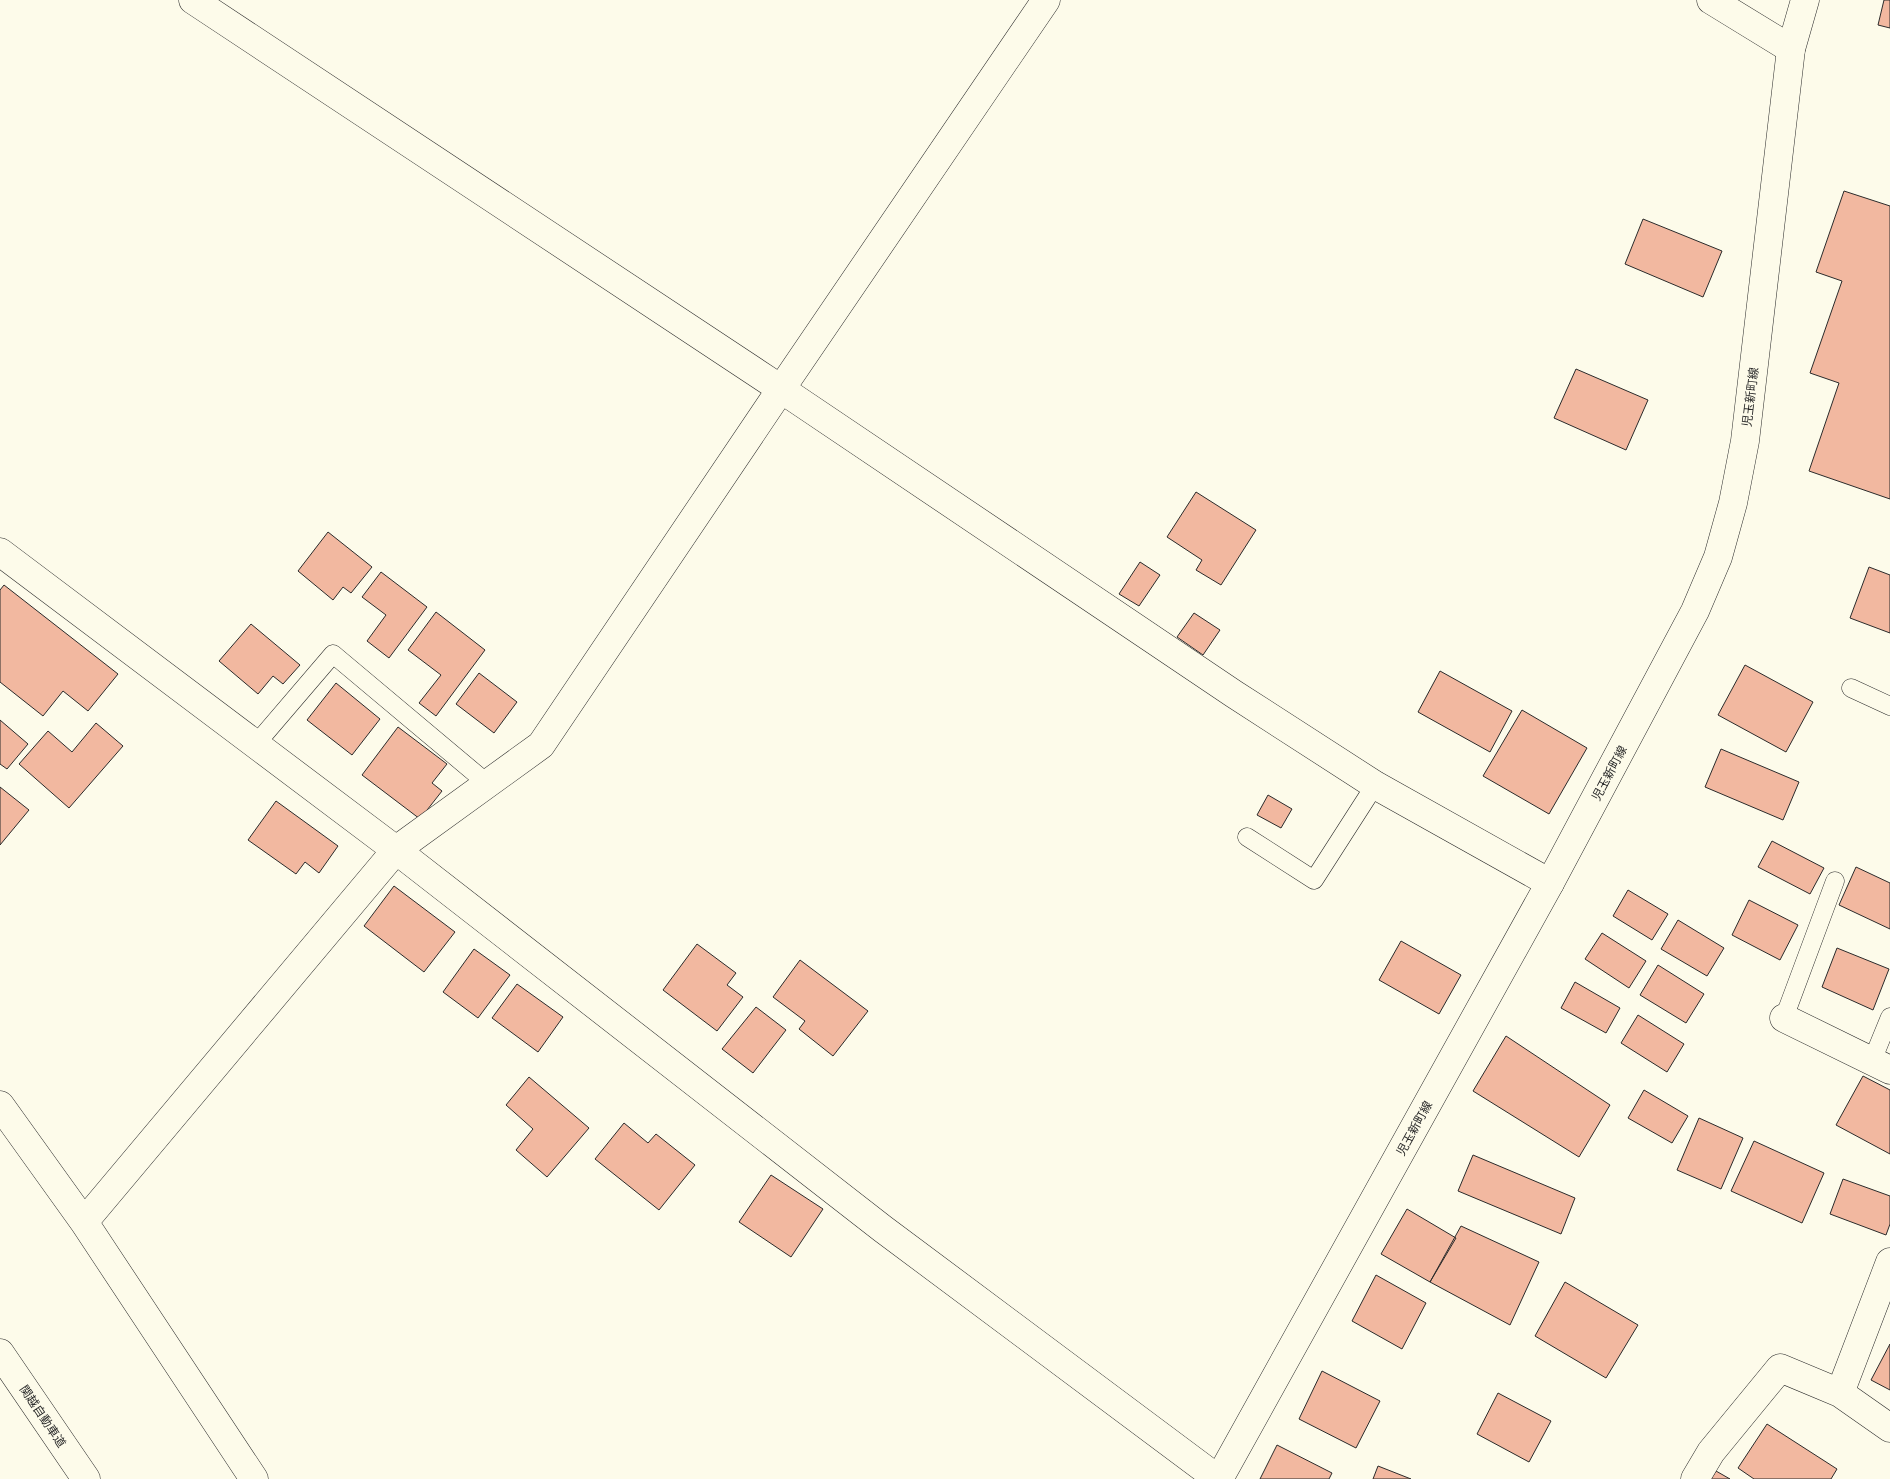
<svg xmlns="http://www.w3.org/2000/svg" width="1890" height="1479" font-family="Poppins,'Noto Sans JP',sans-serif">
	<rect width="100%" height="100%" fill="#fdfbea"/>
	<path fill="#f2b8a0" stroke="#2b2b2b" d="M1884 0H1890V28L1878 25Z
		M1844 191 1890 206V499L1809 471 1839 383 1810 373 1842 281 1816 272Z
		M1643 219 1722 251 1703 297 1625 264Z
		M1576 369 1648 400 1626 450 1554 418Z
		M1196 492 1256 530 1221 585 1196 570 1202 560 1167 537Z
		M328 532 372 567 351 593 343 587 333 600 298 571Z
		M1140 562 1160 575 1139 606 1119 594Z
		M1869 567 1890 575V633L1850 618Z
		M381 572 427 607 389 658 367 641 386 615 362 597Z
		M4 585 118 674 88 711 63 691 43 716 0 682V590Z
		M436 612 485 650 436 716 419 703 441 675 408 650Z
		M1194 613 1220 630 1203 655 1177 637Z
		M251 624 300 665 283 684 273 676 258 694 219 661Z
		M1745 665 1813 702 1786 752 1718 715Z
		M1440 671 1512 711 1490 752 1418 712Z
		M479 673 517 702 494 733 456 704Z
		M336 683 380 719 352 755 307 720Z
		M1522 710 1587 748 1549 814 1483 776Z
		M0 720 28 744 7 769 0 764Z
		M96 723 123 746 69 808 19 764 48 731 72 752Z
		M398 727 447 764 432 783 442 791 420 819 362 775Z
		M1721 749 1799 782 1783 820 1705 787Z
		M0 787 29 810 0 845Z
		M1268 795 1292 809 1281 828 1257 815Z
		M276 801 338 846 319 873 305 862 296 874 248 840Z
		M1772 841 1824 868 1810 894 1758 867Z
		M1856 867 1890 883V929L1839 905Z
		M394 886 455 932 424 972 364 926Z
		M1628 890 1668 914 1652 940 1613 916Z
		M1749 900 1798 925 1780 960 1732 935Z
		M1678 920 1724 948 1707 976 1661 949Z
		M1602 933 1646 961 1629 988 1585 959Z
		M1401 941 1461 975 1439 1014 1379 980Z
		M697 944 736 973 727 985 743 997 717 1031 663 990Z
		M1837 948 1889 969 1873 1010 1822 987Z
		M474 949 510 975 478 1018 443 992Z
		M800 960 868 1011 833 1056 799 1029 805 1021 773 997Z
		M1658 965 1704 994 1686 1023 1640 995Z
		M1575 982 1620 1008 1606 1033 1561 1008Z
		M517 984 563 1017 538 1052 492 1018Z
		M756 1007 786 1030 753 1073 722 1049Z
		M1638 1015 1684 1044 1667 1072 1621 1043Z
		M1506 1036 1610 1105 1579 1157 1473 1091Z
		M1863 1076 1890 1090V1154L1836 1125Z
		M529 1077 589 1128 547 1177 516 1150 533 1129 506 1105Z
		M1644 1090 1688 1116 1672 1143 1628 1118Z
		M1699 1118 1743 1138 1721 1189 1677 1170Z
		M624 1123 648 1143 656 1134 695 1165 659 1210 595 1159Z
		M1754 1141 1824 1173 1802 1223 1731 1191Z
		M1473 1155 1575 1198 1561 1234 1458 1191Z
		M771 1175 823 1209 791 1257 739 1222Z
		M1843 1179 1890 1196V1224L1886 1235 1830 1214Z
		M1407 1209 1456 1238 1430 1282 1381 1254Z
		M1461 1226 1539 1262 1510 1325 1430 1282Z
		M1376 1275 1426 1303 1402 1349 1352 1321Z
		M1565 1282 1638 1325 1606 1378 1535 1336Z
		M1890 1344V1390L1871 1380Z
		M1322 1371 1380 1401 1356 1448 1299 1419Z
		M1498 1393 1551 1421 1529 1462 1477 1434Z
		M1767 1424 1837 1469 1831 1479H1754L1738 1468Z
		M1277 1445 1332 1473 1329 1479H1260Z
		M1378 1466 1411 1479H1373Z
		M1716 1471 1730 1479H1711Z"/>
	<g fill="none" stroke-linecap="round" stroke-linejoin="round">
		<defs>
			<path id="service" d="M1851 688 1890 706
				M256 744 333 654 488 784
				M1247 837 1314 880 1375 785
				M1784 1018 1835 881
				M1872 1061 1890 1017"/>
			<path id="minor" d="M193 0 781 389 1234 694 1375 785 1550 883
				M0 552 396 850 883 1229 1218 1479
				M1784 1018 1890 1070
				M0 1105 84 1222 254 1479
				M84 1222 396 850 541 745 781 389 1046 0
				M1840 1393 1890 1262
				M1695 1479 1711 1452 1780 1368 1840 1393 1890 1428"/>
			<path id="tertiary" d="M1711 0 1791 49"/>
			<path id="secondary" d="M1219 1479 1550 883 1695 611 1718 557 1733 503 1745 441 1791 49 1805 0"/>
			<path id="motorway" d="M0 1353 86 1479"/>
		</defs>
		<use href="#service" stroke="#2b2b2b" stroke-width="19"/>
		<use href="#minor" stroke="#2b2b2b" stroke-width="29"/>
		<use href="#tertiary" stroke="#2b2b2b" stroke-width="29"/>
		<use href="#secondary" stroke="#2b2b2b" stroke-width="29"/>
		<use href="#motorway" stroke="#2b2b2b" stroke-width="29"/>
		<use href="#service" stroke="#fdfbea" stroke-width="18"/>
		<use href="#minor" stroke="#fdfbea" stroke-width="28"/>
		<use href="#tertiary" stroke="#fdfbea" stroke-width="28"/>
		<use href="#secondary" stroke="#fdfbea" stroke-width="28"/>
		<use href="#motorway" stroke="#fdfbea" stroke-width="28"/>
	</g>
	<g text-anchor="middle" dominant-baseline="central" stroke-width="4" stroke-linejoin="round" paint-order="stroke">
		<g font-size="12" fill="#2b2b2b" stroke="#fdfbea">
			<text transform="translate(1750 397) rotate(-83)">児玉新町線</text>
			<text transform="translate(1609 773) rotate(-62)">児玉新町線</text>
			<text transform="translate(1414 1128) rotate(-61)">児玉新町線</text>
			<text transform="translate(43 1416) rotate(56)">関越自動車道</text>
		</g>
	</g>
</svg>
